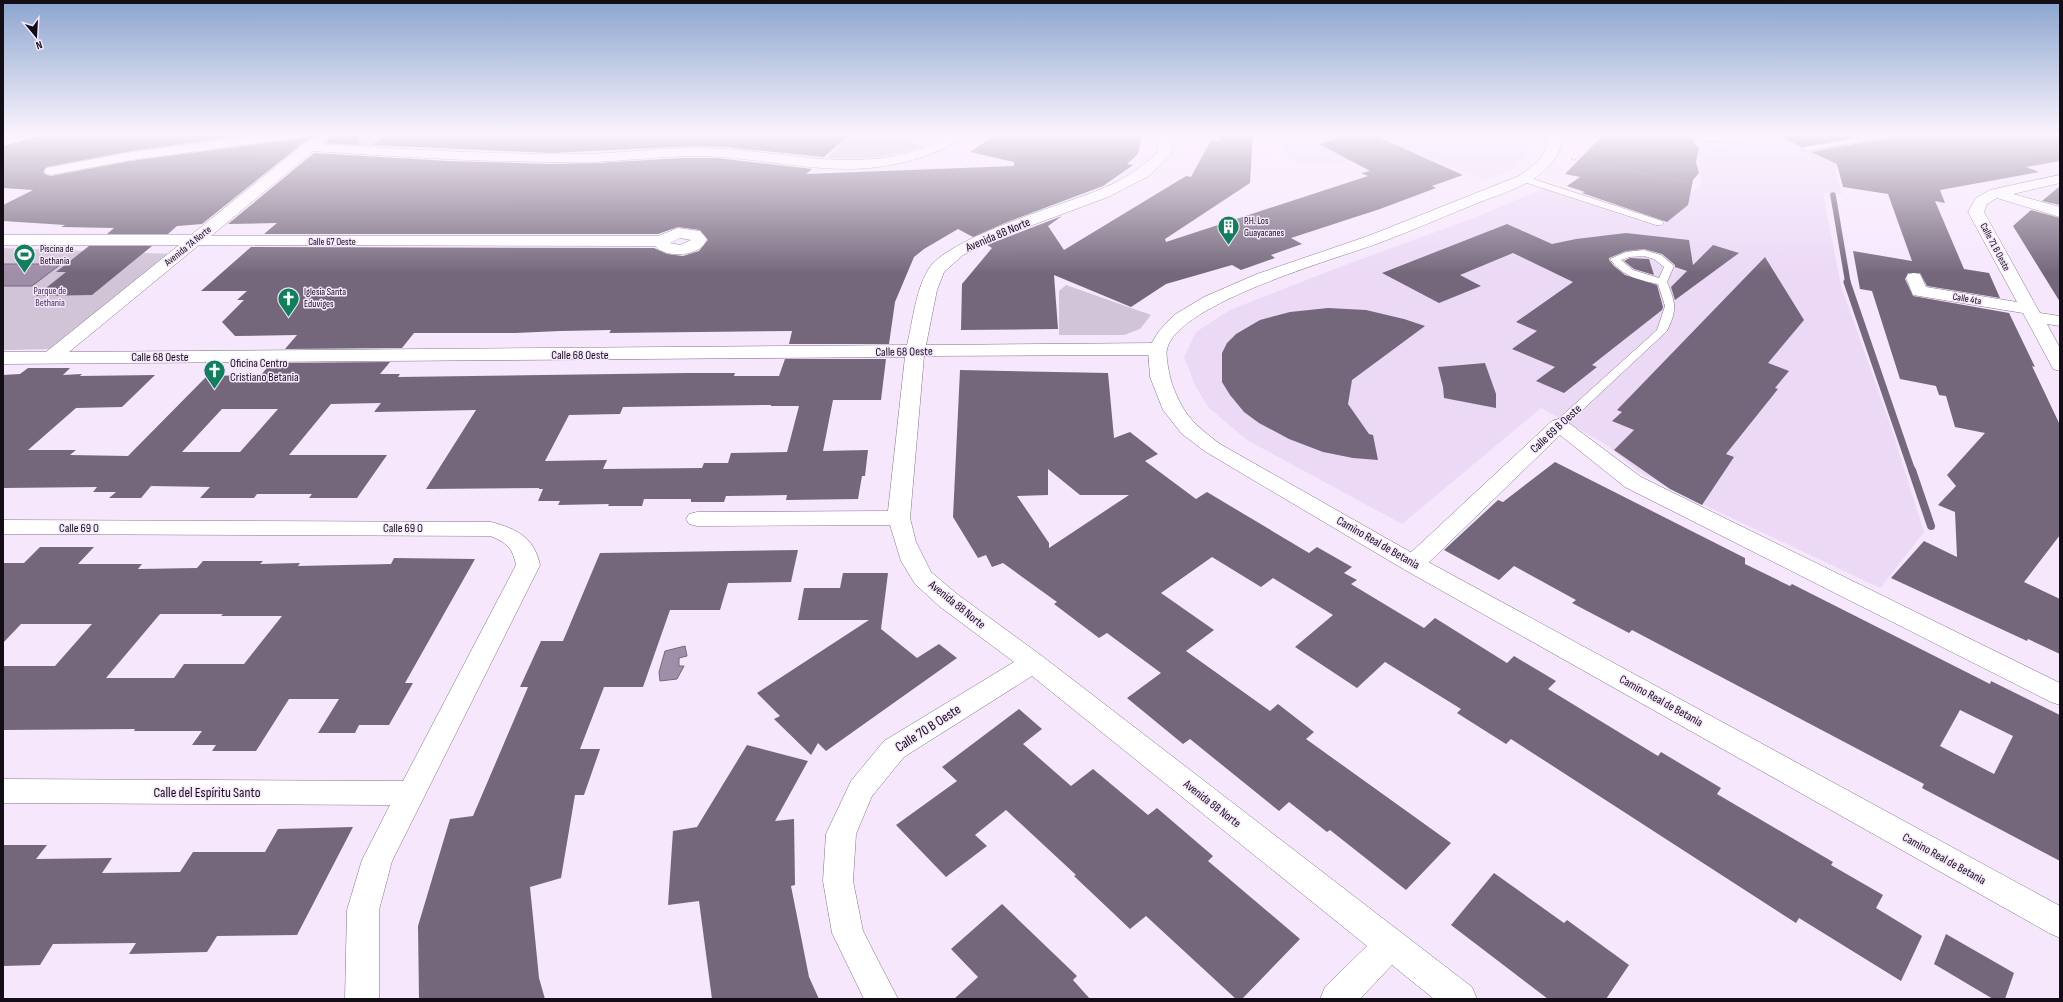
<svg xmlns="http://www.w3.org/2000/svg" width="2063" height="1002" font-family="'Sofia Sans Condensed',sans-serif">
	<rect width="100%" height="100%" fill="#f6e7fd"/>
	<path fill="#ecd9f6" d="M1279 133H1533L1526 155 1512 170 1485 180 1418 154 1316 164 1289 161Z
		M1799 133H2022L1845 163 1835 170 1842 194 1823 193 1841 286 1891 427 1924 532 1880 588 1702 504 1637 471 1607 445 1541 408 1402 524 1247 440 1208 407 1195 385 1184 357 1196 332 1230 310 1345 265 1474 218 1544 188 1662 227 1677 205 1702 184 1696 141 1718 146Z"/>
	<path fill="#d1c4d7" d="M340 133H388L369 146 330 143Z
		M854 133H889L923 147C891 157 860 160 827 158L844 143 836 141 843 136 856 137Z
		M3 248 177 254 61 349 3 350Z
		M1066 285 1151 315 1140 329 1124 335H1059V291Z"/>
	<path fill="#a08ea8" stroke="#76687c" d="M3 264H61L32 286H3Z
		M685 646 687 656 679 658V666H684L677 679 660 681 659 672 665 651Z"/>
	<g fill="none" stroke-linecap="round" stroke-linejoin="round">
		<path stroke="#76687c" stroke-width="5.5" d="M1833 195 1848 283"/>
		<path stroke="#76687c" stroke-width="7" d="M1847 282 1912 471"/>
		<path stroke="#76687c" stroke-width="8" d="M1912 470 1931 526"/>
	</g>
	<path fill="#74677b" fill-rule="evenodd" d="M52 133H258L131 151 46 167 43 172 46 175 51 176 131 161 304 138 312 133H321L303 143 202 224 177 226 168 234H107L114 228 61 227 65 225 3 221V205L33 190 3 188V146Z
		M324 133H358L359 145 325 143 329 138 327 134Z
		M390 133H851L824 157 724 147 695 146 551 153 371 145Z
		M998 133H1104L1142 136 1138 154 1127 164 1133 165 1103 186 1005 223 973 237 958 229 924 249 914 257 895 302 889 344H789L792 331 609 333 611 330 560 331 515 333H414L402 348 285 349 297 335 235 336 222 322 244 300H237L247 291H201L251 247 654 248 667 254 683 256 699 251 708 240 700 230 678 227 658 234H264L277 223 228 224 314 153 448 161 549 164 597 163 682 158H717L812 169 806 174 1014 166V162L970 152Z
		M1219 133H1253L1250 183 1165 239 1166 242 1368 176 1361 173 1370 171 1319 144 1359 133H1369L1463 175 1432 186 1436 188 1380 209 1291 238 1302 244 1271 255 1275 258 1241 270 1232 265 1166 284 1131 307 1054 275 1058 329 961 330 962 284 992 248 987 245 1062 216 1048 226 1064 250 1186 176 1191 177 1211 140 1220 141Z
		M1605 133H1687L1699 149 1696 162 1699 173 1693 180 1688 205 1667 222 1582 193 1585 192 1567 186 1580 177 1565 174Z
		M1773 133H1851V138L1802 147Z
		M1933 133H2060V161L2026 167 2039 172 1940 190 1945 203 1935 201 1964 269 1989 273 2000 298 1927 286 1920 273H1908L1905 279 1913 296 2009 313 2035 367 2032 366 2060 425V535L2024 582 2060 599V654L2028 639 2027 641 1891 578 1924 541 1957 557 1955 512 1938 505 1956 486 1947 475 1985 433 1955 427 1946 396 1939 395 1936 386 1900 379 1872 291 1860 289 1853 251 1912 261 1888 194 1843 187 1837 164 1811 152 1872 141Z
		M2060 186V205L2042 201Z
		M2031 210 2060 218V302L2013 226Z
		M1507 224 1552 244 1576 239 1626 233 1689 240 1693 265 1713 245 1739 253 1675 300 1671 287 1687 271 1675 267V265L1662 254 1644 249 1626 251 1609 258V260L1614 266 1625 275 1657 285 1663 307 1662 310 1592 365 1597 367 1564 393 1536 381 1555 367 1512 349 1537 331 1516 322 1573 282 1513 253 1460 275 1481 286 1439 303 1382 273Z
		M89 246H152L92 295 36 296 66 272H56Z
		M1765 257 1804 320 1768 363 1789 371 1775 388 1778 389 1726 454 1734 457 1702 505 1670 489 1614 450 1634 430 1612 421 1622 412 1617 410Z
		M1630 258 1649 259 1654 275 1634 269 1624 261Z
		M1328 308 1366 310 1404 319 1425 326 1352 380 1348 404 1369 434 1373 435 1378 460 1353 458 1323 452 1289 439 1259 423 1244 412 1230 395 1222 382V353L1227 343 1236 334 1260 320 1290 312Z
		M785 359H886L881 400H833L823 451 868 450 865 476H862L858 499 786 500 787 495 726 496 724 502H691V499H644L642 506H608L609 504 558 505 560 501H538L543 489H539V488L426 489 476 410 374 412 381 403 331 404 289 455H387L357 498H309L312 494H257L254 498H200L210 487 151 486 141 498H109L116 492H93L97 487 3 488V375L20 374 28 368H70L63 375 82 374 80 376 155 375 122 407 76 408 28 450H76L70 455 128 456 207 376 261 375 271 363 390 362 380 374H400L398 377 687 373H735L734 376H779ZM771 405V406H799L787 452 731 453 728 463H704L702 468 603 469 607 460 545 461 569 415 620 414 623 407ZM222 409H278L240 452H182Z
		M1485 363 1496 394V408L1444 398 1443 387 1438 367Z
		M960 370 1108 373 1114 438 1130 432 1158 454 1145 461 1196 499 1207 492 1309 553 1317 547 1352 567 1344 573 1357 580 1351 584 1424 628 1435 618 1507 663 1514 656 1556 681 1548 689 1658 756 1661 752 1721 788 1717 794 1833 862 1831 865 1883 895 1876 908 1922 936 1901 981 1799 918 1796 923 1511 739 1506 744 1457 713 1461 709 1385 662 1357 688 1295 647 1333 615 1273 578 1261 587 1212 557 1161 593 1214 630 1186 651 1270 711 1278 704 1314 732 1306 739 1451 843 1406 890 1330 830 1327 832 1289 802 1279 811 1190 739 1183 744 1127 698 1161 673 1107 633 1099 638 1054 604 1057 602 1003 563 992 567 986 555 978 558 953 517ZM1048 469 1080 495H1129L1049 548V543L1017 496 1048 495Z
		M1555 462 1745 558V564L1790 586 1792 584 1990 684 1991 681 2060 715V861L1922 788 1924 784 1632 630 1629 633 1572 603 1576 600 1514 566 1499 580 1444 550 1498 500 1503 502ZM1960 710 2013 736 1994 774 1940 746Z
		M40 547H94L78 564H142L138 569 197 568 203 561H263L260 564 300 563 298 566 391 564 394 558 475 559 405 683H413L389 725H359L355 733H318L339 699H289L256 751H212L216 745H192L202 731H134L135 729 3 730V666H55L92 624H21L3 643V563H24ZM160 614H223L221 616H282L244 664H184L174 678H106Z
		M798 550 791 582 728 583 720 610H670L643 687H604L580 749H600L584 795H575L561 878 530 887 539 978 545 999H419L418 926 450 819 473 816 528 687H520L541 641H563L600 553Z
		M843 573H888L881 629 917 658 939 644 957 658 826 751 818 743 811 755 774 719 780 716 757 693 869 620H798L804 588H840Z
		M1019 709 1042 729 1023 744 1071 786 1093 769 1148 815 1157 808 1213 856 1208 861 1300 939 1242 999H1236L1146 916 1130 929 1074 876 1076 875 1006 810 975 835 987 846 946 877 896 825 957 781 942 767Z
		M747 745 808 761 775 821 794 819 795 885 791 886 809 977 819 999H712L699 901 668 905 673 831 697 827Z
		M353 827 297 935 217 936 207 952 129 954 136 943 53 944 40 965 3 966V845H47L36 859 112 858 102 873 180 872 193 852H265L278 829Z
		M1494 873 1564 923 1567 920 1629 965 1606 999H1548L1451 925Z
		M1002 904 1077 976 1073 980 1090 999H954L978 977 951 949Z
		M1946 934 2014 973 2005 999H1993L1934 964Z"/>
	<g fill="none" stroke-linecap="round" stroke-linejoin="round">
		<defs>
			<path id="service" d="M1888 133H1908L1806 151 1802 149 1806 147Z
				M1524 176 1662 221 1664 223 1662 225H1656L1521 181 1520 179Z
				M1644 250 1661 255 1674 266 1667 282C1676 303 1677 310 1667 331L1563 428H1555L1553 425 1555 422 1657 330 1665 306 1658 284C1639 280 1622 276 1610 259L1626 252ZM1644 256 1654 259 1664 267 1659 278 1633 270 1621 260 1630 257Z"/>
			<path id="minor" d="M271 133H311L304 137 131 160 51 175 46 174 44 171 46 168 51 167 131 152Z
				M951 133H968C964 138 959 140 954 143 927 158 899 165 869 168 811 173 753 156 696 156 658 156 621 162 583 162 493 163 403 157 313 151L211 236H658L678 228 700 231 707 239C701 257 666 259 655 246L199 245 69 352 907 345C913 321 915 292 928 270 946 238 1060 206 1096 191 1120 182 1139 170 1157 153L1159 133H1173L1171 154 1149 176 1108 197 998 238 963 255 944 272 937 290 926 345 1157 343 1164 345 1166 349 1164 353 1157 355 924 356 910 518 916 542 931 572 957 594 1042 656 1472 987 1477 999H1434L1392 965 1360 999H1320L1325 987 1367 946 1032 676 904 757 872 796 856 834 853 881 863 931 898 999H864L832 933 823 881 826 834 851 781 884 741 1014 662 939 606 915 584 901 561 890 525 697 526 689 524 686 519 689 514 697 512 888 511 905 357 3 364V352H46L179 245H3V235H191L304 144C312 140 316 133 326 135L328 138 322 144C409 149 496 155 584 154 621 153 658 148 695 148 770 147 853 176 926 147 934 144 943 138 951 133ZM680 238 691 240 680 245 670 243Z
				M2060 175V183L2013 194 2060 207V217L1997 198 1987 204 1984 212 2040 313 2060 316V326L2047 324 2060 348V371L2053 369 2051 365 2023 313 1913 295 1906 278 1908 274 1914 273 1920 274 1926 287 2017 302 1968 212 1976 198 1990 190Z
				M1559 419 1566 421 1641 477 2060 683V705L2051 702 1625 487 1560 435 1421 570 1413 572 1405 570 1401 564 1405 558 1552 421Z
				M3 520 491 522C517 529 534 537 540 565L392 861 379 910V999H345L347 910 362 860 390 805 3 803V779L403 781 516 565C513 548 506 542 490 536L3 534Z"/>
			<path id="tertiary" d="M3 133H23L21 136 3 140Z
				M1548 133H1562C1562 147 1558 158 1547 168 1528 187 1499 194 1475 204 1443 217 1411 231 1379 243 1336 259 1178 303 1167 349 1165 356 1170 377 1172 384 1184 416 1194 424 1220 444L1421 558 2060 906V938L2049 933 1405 570 1206 452 1182 434 1163 410 1150 377 1148 349 1159 331 1174 315 1204 297 1257 274 1368 236 1519 176C1536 164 1549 155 1548 133Z"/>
		</defs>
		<use href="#service" stroke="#837589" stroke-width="1"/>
		<use href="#minor" stroke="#837589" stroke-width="1"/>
		<use href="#tertiary" stroke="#837589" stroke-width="1"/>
		<path stroke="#857b8a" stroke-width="1.5" stroke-dasharray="1.5 2" stroke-linecap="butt" d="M1613 133 1728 143 1787 133
			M1571 159 1688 183"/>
		<use href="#service" fill="#fff" fill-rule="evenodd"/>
		<use href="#minor" fill="#fff" fill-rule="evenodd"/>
		<use href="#tertiary" fill="#fff" fill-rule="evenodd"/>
	</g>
	<linearGradient id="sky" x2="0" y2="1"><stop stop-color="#8ba5ce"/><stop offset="0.49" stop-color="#fbf4fe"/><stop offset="1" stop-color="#fbf4fe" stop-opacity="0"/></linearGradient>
	<rect width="2063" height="274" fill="url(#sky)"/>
	<defs>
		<symbol id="building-pin" viewBox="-11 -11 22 30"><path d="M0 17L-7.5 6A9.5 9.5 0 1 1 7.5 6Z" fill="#107f5c" stroke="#f6e7fd"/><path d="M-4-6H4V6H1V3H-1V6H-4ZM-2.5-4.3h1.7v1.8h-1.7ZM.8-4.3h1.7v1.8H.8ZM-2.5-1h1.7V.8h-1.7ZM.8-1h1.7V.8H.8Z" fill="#fff"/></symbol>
		<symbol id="stadium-pin" viewBox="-11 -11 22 30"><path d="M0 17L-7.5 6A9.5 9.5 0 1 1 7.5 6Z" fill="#107f5c" stroke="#f6e7fd"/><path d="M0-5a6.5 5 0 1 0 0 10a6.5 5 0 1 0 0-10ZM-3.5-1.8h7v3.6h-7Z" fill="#fff"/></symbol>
		<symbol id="church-pin" viewBox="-11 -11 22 30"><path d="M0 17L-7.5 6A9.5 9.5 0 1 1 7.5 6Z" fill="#107f5c" stroke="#f6e7fd"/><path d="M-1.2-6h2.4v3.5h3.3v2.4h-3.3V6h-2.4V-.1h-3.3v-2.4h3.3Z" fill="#fff"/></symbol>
	</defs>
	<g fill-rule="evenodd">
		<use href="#building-pin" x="1216" y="214" width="25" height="34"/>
		<use href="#stadium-pin" x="12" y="242" width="25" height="34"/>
		<use href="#church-pin" x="276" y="286" width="25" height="34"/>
		<use href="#church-pin" x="202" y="358" width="25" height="34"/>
	</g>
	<g text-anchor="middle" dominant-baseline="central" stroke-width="3" stroke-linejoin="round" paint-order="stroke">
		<g font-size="10" fill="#130e16" stroke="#f6e7fd" text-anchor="start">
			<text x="1244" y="221">P.H. Los<tspan x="1244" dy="12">Guayacanes</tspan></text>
			<text x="40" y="249">Piscina de<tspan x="40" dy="12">Bethania</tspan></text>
			<text x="304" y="292">Iglesia Santa<tspan x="304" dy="12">Eduviges</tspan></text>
		</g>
		<g font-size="10" fill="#130e16" stroke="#f6e7fd">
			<text x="332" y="242">Calle 67 Oeste</text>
			<text transform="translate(188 246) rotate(-39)">Avenida 7A Norte</text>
			<text transform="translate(1995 247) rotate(62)">Calle 71 B Oeste</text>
			<text transform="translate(1967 299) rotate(10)">Calle 4ta</text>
		</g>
		<g font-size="10" fill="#4a2f57" stroke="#f6e7fd">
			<text x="50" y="291">Parque de<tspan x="50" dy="12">Bethania</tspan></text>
		</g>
		<g font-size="12" fill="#130e16" stroke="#f6e7fd">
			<text transform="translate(998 235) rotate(-23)">Avenida 8B Norte</text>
			<text transform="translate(904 352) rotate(-1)">Calle 68 Oeste</text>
			<text x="580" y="355">Calle 68 Oeste</text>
			<text x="160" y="357">Calle 68 Oeste</text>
			<text transform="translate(1556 429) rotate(-43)">Calle 69 B Oeste</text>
			<text x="79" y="528">Calle 69 O</text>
			<text x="403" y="528">Calle 69 O</text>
			<text transform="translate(1378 543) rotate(30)">Camino Real de Betania</text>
			<text transform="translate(957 605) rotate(39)">Avenida 8B Norte</text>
			<text transform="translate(1661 701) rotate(29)">Camino Real de Betania</text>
			<text transform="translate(1212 804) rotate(38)">Avenida 8B Norte</text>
			<text transform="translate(1944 859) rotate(29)">Camino Real de Betania</text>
		</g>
		<g font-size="12" fill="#130e16" stroke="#f6e7fd" text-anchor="start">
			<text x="230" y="363">Oficina Centro<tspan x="230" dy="14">Cristiano Betania</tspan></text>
		</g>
		<g font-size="14" fill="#130e16" stroke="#f6e7fd">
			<text transform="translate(928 728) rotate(-33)">Calle 70 B Oeste</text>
			<text x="207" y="792">Calle del Espíritu Santo</text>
		</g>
	</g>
	<rect width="2063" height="1002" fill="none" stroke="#130e16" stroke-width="8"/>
	<g transform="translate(36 36) rotate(162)" stroke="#f6e7fd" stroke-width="3" paint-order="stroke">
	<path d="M0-3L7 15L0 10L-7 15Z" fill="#130e16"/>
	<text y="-6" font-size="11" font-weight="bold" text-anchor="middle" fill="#130e16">N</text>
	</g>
</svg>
